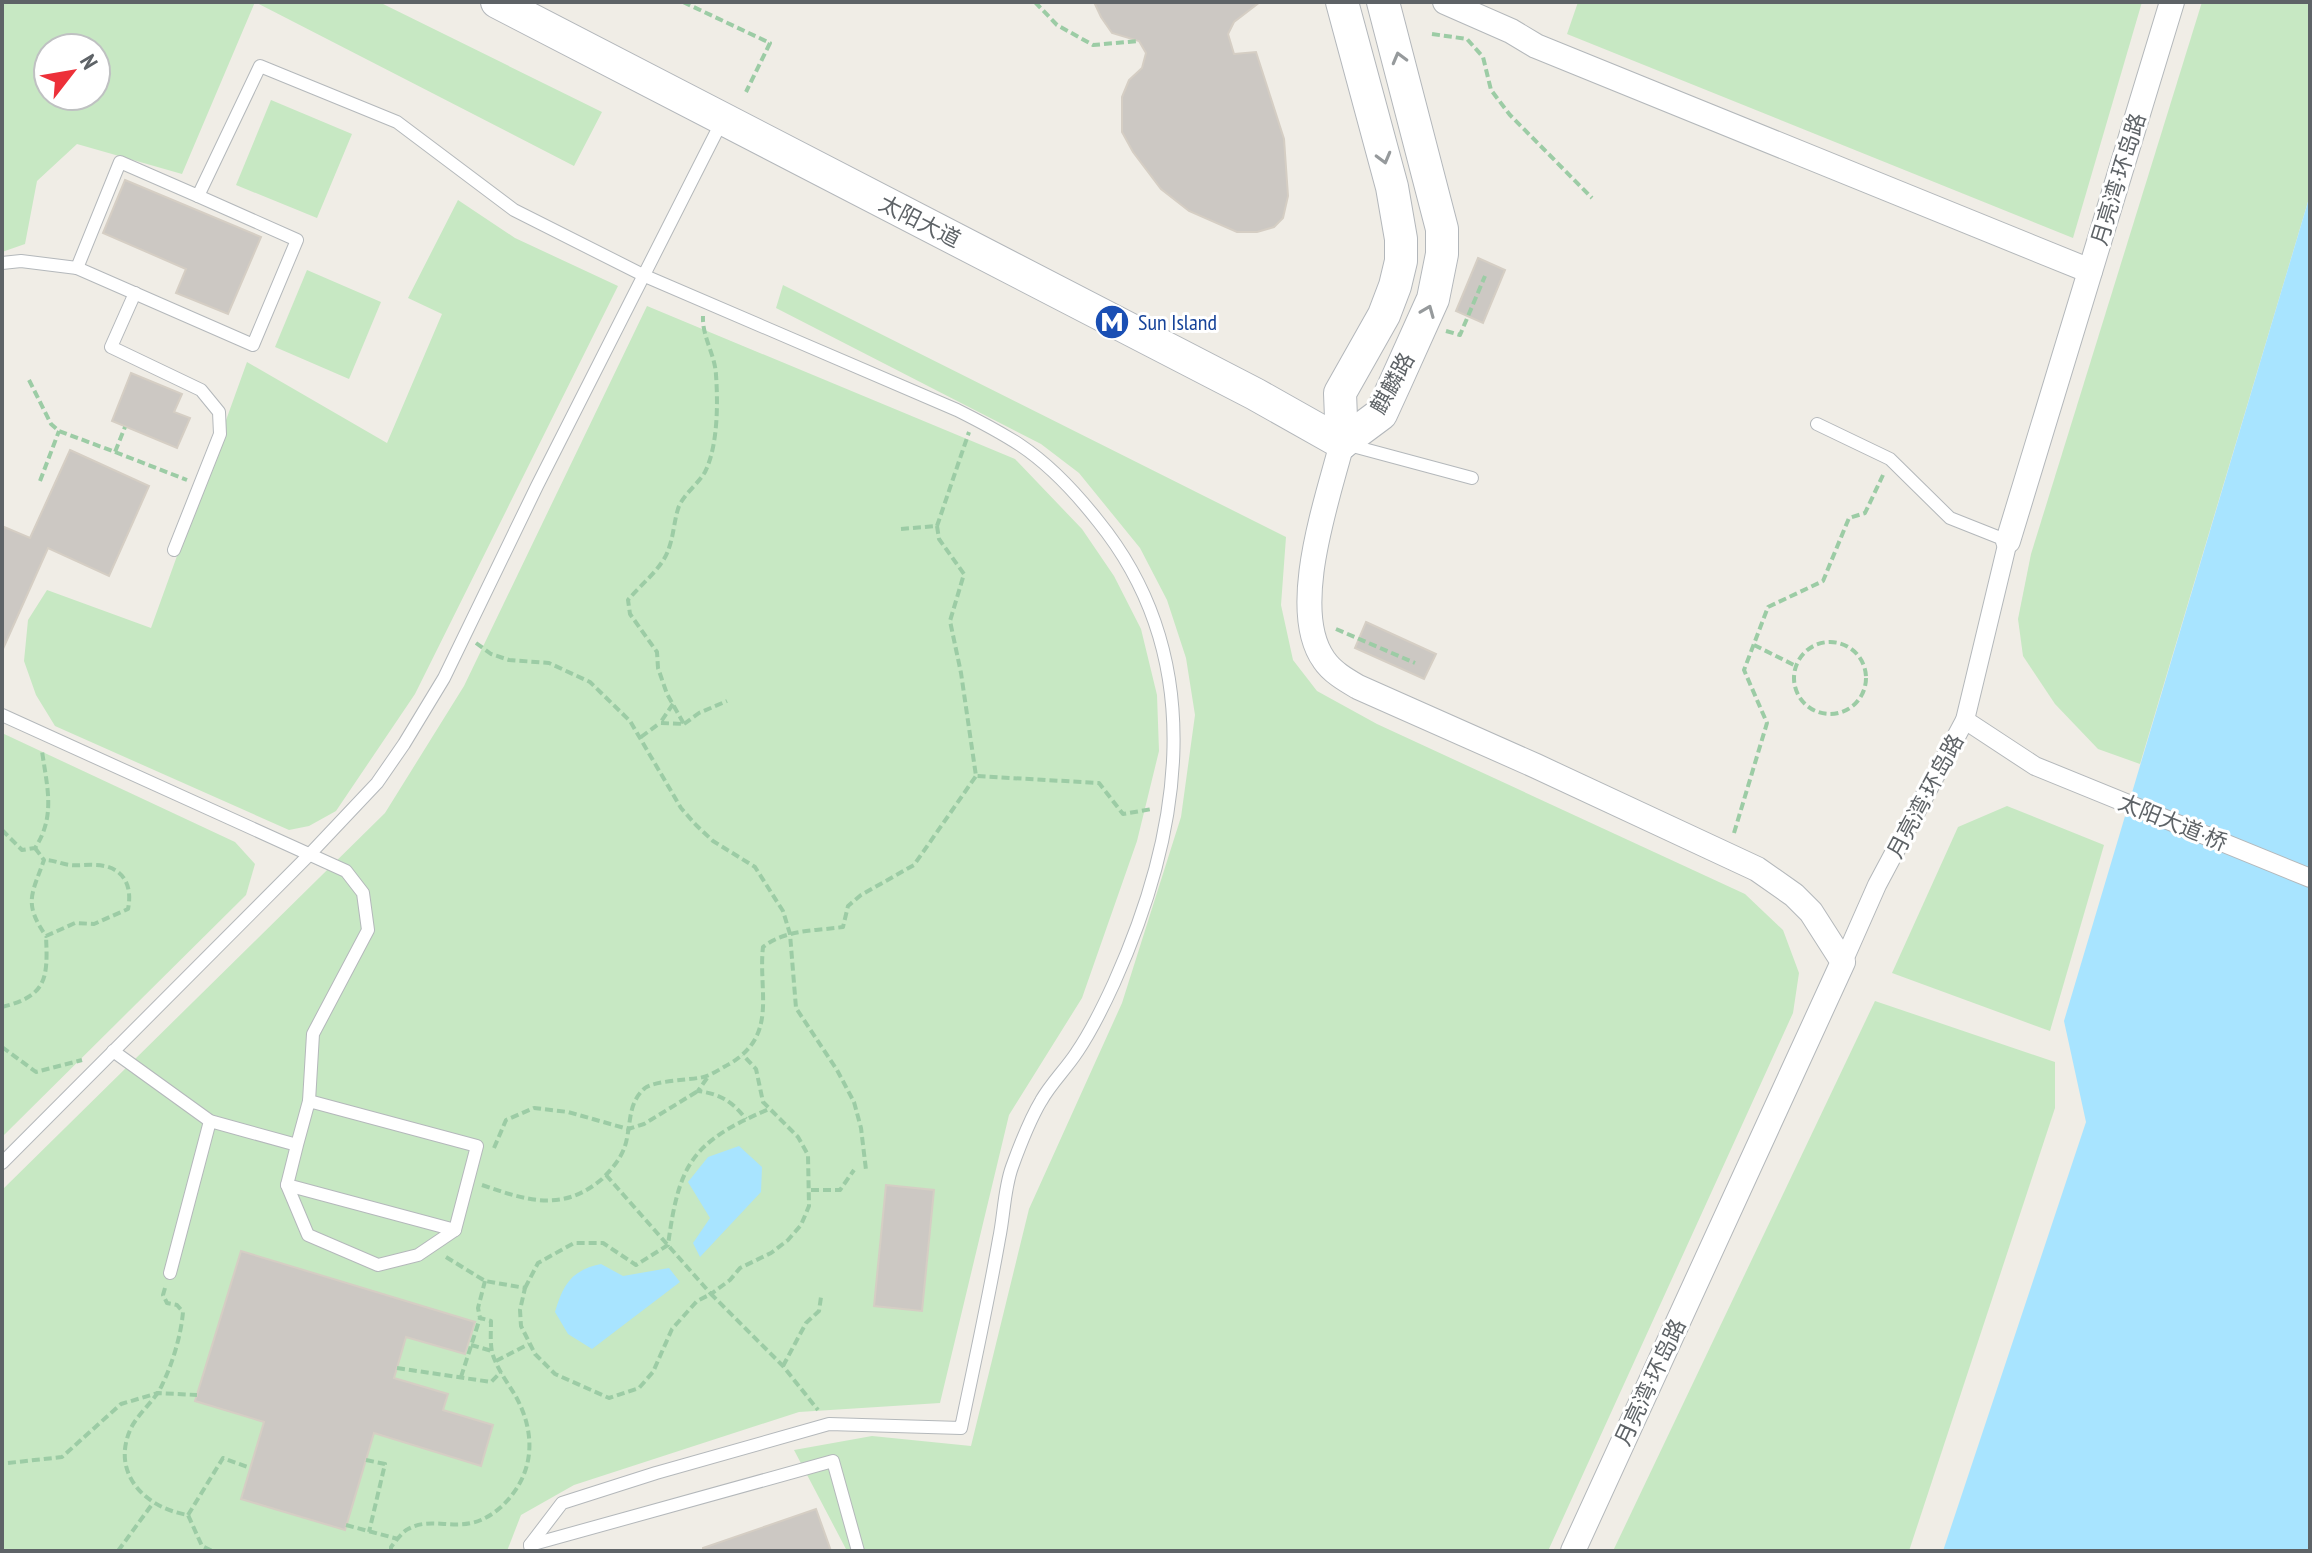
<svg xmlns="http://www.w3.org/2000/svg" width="2312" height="1553" viewBox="0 0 2312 1553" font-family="'PT Sans Narrow','Noto Sans SC',sans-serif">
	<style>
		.green { fill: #c7e8c3; fill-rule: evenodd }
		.water { fill: #a8e4ff }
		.building { fill: #ccc8c3; stroke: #d5cec4; stroke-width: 2 }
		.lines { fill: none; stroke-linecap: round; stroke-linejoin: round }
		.service-casing { stroke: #b4b8bb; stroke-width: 14 }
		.pedestrian-casing { stroke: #b4b8bb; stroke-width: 20 }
		.minor-casing { stroke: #b4b8bb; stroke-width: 26 }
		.secondary-casing { stroke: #b3b7bb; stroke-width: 34 }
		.path { stroke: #9ccca5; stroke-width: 4; stroke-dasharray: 8 4; stroke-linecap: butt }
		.service { stroke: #fff; stroke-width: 12 }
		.pedestrian { stroke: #fff; stroke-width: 18 }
		.minor { stroke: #fff; stroke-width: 24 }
		.secondary { stroke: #fff; stroke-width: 32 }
		.oneway { stroke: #969a9c }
		.labels { text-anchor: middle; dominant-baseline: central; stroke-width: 6; stroke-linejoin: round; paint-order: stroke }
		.street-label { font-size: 22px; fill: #5e6367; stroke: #fff }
		.transit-label { font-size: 22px; fill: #164399; stroke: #fff; text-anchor: start }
	</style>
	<rect width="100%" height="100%" fill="#f0ede6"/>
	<g class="green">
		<path d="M2 2H379L602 112 574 166 255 2 182 174 77 144 37 181 25 244 2 252ZM48 48H96V96H48Z"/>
		<polygon points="1578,2 2142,2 2073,238 1567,34"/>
		<polygon points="2202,2 2310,2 2310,195 2140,764 2098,749 2055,704 2023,656 2018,619 2031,554"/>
		<polygon points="271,100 352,134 317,218 236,185"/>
		<polygon points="458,200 515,238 618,286 415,694 336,811 309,826 289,830 55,726 36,695 24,661 28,620 47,590 151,628 247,362 387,443 442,314 408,298"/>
		<polygon points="307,270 381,302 349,379 275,347"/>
		<polygon points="783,285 1286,537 1281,605 1293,660 1317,691 1377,724 1745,894 1783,930 1799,973 1793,1013 1548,1551 847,1551 794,1450 872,1436 971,1446 1029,1209 1122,1003 1181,817 1195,715 1186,658 1167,600 1140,548 1079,473 1041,444 776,308"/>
		<polygon points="647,306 1015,459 1082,529 1114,576 1141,629 1157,695 1159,751 1137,841 1082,998 1009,1115 940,1403 799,1412 574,1485 521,1515 507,1551 2,1551 2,1190 385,813 464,686"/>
		<polygon points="2,733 235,842 255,864 246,895 2,1137"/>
		<polygon points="2007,806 2104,845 2050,1031 1892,973 1958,827"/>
		<polygon points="1875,1001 2055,1062 2055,1108 1909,1551 1613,1551"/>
	</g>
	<g class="water">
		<polygon points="2310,195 2310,1551 1943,1551 2086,1122 2064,1021"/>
		<polygon points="739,1146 762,1167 761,1192 700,1257 693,1243 710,1218 688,1182 708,1157"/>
		<path d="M601 1264 623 1276 669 1268 680 1282 592 1349 568 1334 555 1312C563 1284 572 1270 601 1264Z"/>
	</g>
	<g class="building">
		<polygon points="1094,2 1260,2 1234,22 1228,34 1234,54 1256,52 1284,139 1288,196 1283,218 1274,227 1257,232 1237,232 1189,211 1161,189 1133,152 1122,132 1122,97 1129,80 1142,68 1146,53 1139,41 1112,33 1101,17"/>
		<polygon points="125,180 261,237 228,314 176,293 186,269 103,233"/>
		<polygon points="1478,258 1505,270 1483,323 1456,311"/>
		<polygon points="131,373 182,394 174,412 190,418 177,448 112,421"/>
		<polygon points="70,450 149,486 109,576 48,548 2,651 2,526 30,538"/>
		<polygon points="1366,622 1436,654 1424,679 1355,648"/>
		<polygon points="886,1185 934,1190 922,1311 874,1306"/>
		<polygon points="241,1251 475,1322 465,1354 406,1337 394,1378 448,1394 443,1410 493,1425 481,1466 374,1433 345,1530 241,1499 264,1422 195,1401"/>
		<polygon points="816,1509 831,1551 703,1551 703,1548"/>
	</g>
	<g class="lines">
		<g class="service-casing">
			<g id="service">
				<path d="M2 263 21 261 77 268 120 162 198 196 260 66 397 122 514 210 645 276 957 410C979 421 1000 432 1020 445 1050 465 1076 493 1098 521 1210 659 1182 832 1114 983 1103 1007 1092 1030 1077 1052 1066 1069 1051 1083 1041 1101 1029 1121 1020 1145 1012 1167 1004 1189 1004 1216 999 1239 988 1302 974 1365 961 1428L829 1424 656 1473 562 1503 530 1545 531 1551"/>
				<polyline points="77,268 253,345 297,240 198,196"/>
				<polyline points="135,293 111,347 201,390 219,412 220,434 174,550"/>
				<polyline points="1817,424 1890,459 1950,518 2008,541"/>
				<polyline points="1349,445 1472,478"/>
				<polyline points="2,715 346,871 363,893 368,930 313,1034 309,1101"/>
				<polyline points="113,1051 210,1121 297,1145 309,1101 477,1146 455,1230 287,1185 297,1145"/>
				<polyline points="2,1163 309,855 377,783 404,744 444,678 537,486 722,121"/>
				<polyline points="287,1185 308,1235 378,1265 418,1255 455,1230"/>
				<polyline points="170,1273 210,1121"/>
				<polyline points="530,1545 833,1461 858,1551"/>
			</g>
		</g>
		<g class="pedestrian-casing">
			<g id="pedestrian">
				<polyline points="1965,720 2035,766 2310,878"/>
				<polyline points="1843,962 1877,885 1965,720 2008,541"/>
			</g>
		</g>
		<g class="minor-casing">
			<g id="minor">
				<polyline points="1445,2 1511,31 1536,46 2090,271"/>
				<path d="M1342 443C1328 498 1288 610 1324 660 1332 672 1346 680 1358 687L1536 766 1757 869 1794 895 1811 912 1843 962 1573 1551"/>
				<polyline points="2008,541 2172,2"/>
			</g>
		</g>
		<g class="secondary-casing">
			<g id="secondary">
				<polyline points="497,2 1255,394 1342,443"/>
				<polyline points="1342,443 1381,414 1397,379 1433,299 1442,254 1442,229 1383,2"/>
				<polyline points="1342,443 1340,393 1384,315 1395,286 1401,261 1401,239 1392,187 1342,2"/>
			</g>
		</g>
		<g class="path">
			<polyline points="683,2 770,43 746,92"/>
			<polyline points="1035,2 1057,25 1093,45 1139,41"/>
			<polyline points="1432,34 1467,39 1483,57 1491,90 1510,115 1592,198"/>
			<polyline points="1446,331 1460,335 1485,276"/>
			<polyline points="29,380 51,424 59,431 115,452 125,427"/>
			<polyline points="115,452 187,480"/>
			<polyline points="40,481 59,431"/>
			<polyline points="937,526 939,539 964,574 950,621 961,673 976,776 1099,783 1123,814 1152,809"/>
			<polyline points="901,529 937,526 969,432"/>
			<polyline points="1336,629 1415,663"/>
			<circle cx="1830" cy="678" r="36"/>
			<polyline points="476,643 491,654 509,660 549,663 590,682 630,721 681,808 696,825 713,841 755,867 783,911 790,934 796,1008 837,1070 854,1102 861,1128 866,1170"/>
			<polyline points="1754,645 1796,666"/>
			<path d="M673 704 660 723 684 724 667 694 658 668 657 652 630 614 628 600C641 584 663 568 669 548 674 534 674 520 679 506 685 493 698 484 705 472 718 446 718 403 716 375 715 354 702 337 703 316"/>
			<polyline points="684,724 699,713 727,701"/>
			<polyline points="641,737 660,723"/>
			<path d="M2 830 22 850 35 848C56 816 47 787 42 751"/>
			<polyline points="1734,833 1767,723 1744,670 1768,607 1823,581 1849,518 1865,513 1883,475"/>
			<path d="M35 848 44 860C32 894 23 903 46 936L75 923 94 924 128 909C133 885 123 866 96 865 87 864 78 866 70 865 61 864 54 860 44 860"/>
			<path d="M2 1007C47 996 48 978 46 936"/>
			<polyline points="2,1047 36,1072 82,1060"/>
			<path d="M707 1078 698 1091C720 1094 732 1101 746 1119"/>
			<polyline points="494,1148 506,1120 534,1108 568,1112 628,1129 644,1124 698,1091"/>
			<polyline points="606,1175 711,1294 730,1280 740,1268 771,1253 788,1240 801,1225 809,1206 808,1155 798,1137 763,1102 756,1069 743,1055"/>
			<path d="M482 1185C526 1200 562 1213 602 1179 614 1167 624 1155 627 1138 631 1119 629 1102 645 1088 654 1081 686 1080 698 1078 710 1077 721 1068 731 1063 778 1034 758 992 763 947 786 929 816 931 843 927L848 906 861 895 914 865 976 776"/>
			<polyline points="811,1190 840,1190 854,1170"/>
			<polyline points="446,1257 485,1281 525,1288 520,1310 521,1326 535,1354 555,1374 609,1398 639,1388 653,1372 672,1329 697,1301 711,1294 783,1366 818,1410"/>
			<path d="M165 1288 163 1295 167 1303 177 1305 183 1312C181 1335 173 1362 163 1383 156 1400 139 1412 131 1428 110 1473 145 1508 188 1515L202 1546 212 1551"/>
			<path d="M525 1288 538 1263 574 1243H603L636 1265 668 1245C679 1163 692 1142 769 1109"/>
			<polyline points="471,1345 492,1351"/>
			<polyline points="496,1361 529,1344"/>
			<polyline points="783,1366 806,1323 819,1311 821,1297"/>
			<polyline points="397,1368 491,1382 501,1372"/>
			<polyline points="461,1377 480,1318"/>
			<polyline points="366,1460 385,1464 369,1532"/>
			<polyline points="8,1463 62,1457 121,1404 158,1393 197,1395"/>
			<polyline points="188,1515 223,1458 250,1468"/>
			<polyline points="346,1525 398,1539"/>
			<polyline points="118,1551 153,1503"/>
			<path d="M391 1551V1547C396 1541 402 1532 408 1529 437 1513 464 1540 501 1507 535 1475 537 1434 515 1395 507 1382 496 1367 492 1352 490 1342 491 1330 491 1321L480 1318 478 1308 485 1281"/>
		</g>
		<use href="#service" class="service"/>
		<use href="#pedestrian" class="pedestrian"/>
		<use href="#minor" class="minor"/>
		<use href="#secondary" class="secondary"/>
	</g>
	<defs><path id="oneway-chevron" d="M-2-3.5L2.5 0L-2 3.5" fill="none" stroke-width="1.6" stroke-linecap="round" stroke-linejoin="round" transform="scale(2)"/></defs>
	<g class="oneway">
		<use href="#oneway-chevron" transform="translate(1399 58) rotate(-105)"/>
		<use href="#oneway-chevron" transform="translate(1384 158) rotate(75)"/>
		<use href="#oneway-chevron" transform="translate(1428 311) rotate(-68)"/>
	</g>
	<defs>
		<g id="metro-disc" transform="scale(1.8)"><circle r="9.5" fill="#1a4fb4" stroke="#fff"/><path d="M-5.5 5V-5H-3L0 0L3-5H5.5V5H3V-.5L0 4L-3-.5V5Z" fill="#fff"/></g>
	</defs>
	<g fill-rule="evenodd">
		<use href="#metro-disc" x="1112" y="322"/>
	</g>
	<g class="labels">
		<g class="street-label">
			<text transform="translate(2118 179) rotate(-73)">月亮湾·环岛路</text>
			<text transform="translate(920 221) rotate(27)">太阳大道</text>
			<text transform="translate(1392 383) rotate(-61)">麒麟路</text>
			<text transform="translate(1925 796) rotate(-62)">月亮湾·环岛路</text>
			<text transform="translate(2173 822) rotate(22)">太阳大道·桥</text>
			<text transform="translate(1650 1382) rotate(-65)">月亮湾·环岛路</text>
		</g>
		<g class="transit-label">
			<text x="1138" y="322">Sun Island</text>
		</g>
	</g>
	<rect width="2312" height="1553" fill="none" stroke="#5e6367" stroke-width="8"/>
	<g transform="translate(72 72) rotate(59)"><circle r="38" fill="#ffffff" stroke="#bfc1c2" stroke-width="2"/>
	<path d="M0-6L14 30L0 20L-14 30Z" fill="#ed3039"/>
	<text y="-12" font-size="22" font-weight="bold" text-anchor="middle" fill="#5e6367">N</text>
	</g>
</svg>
